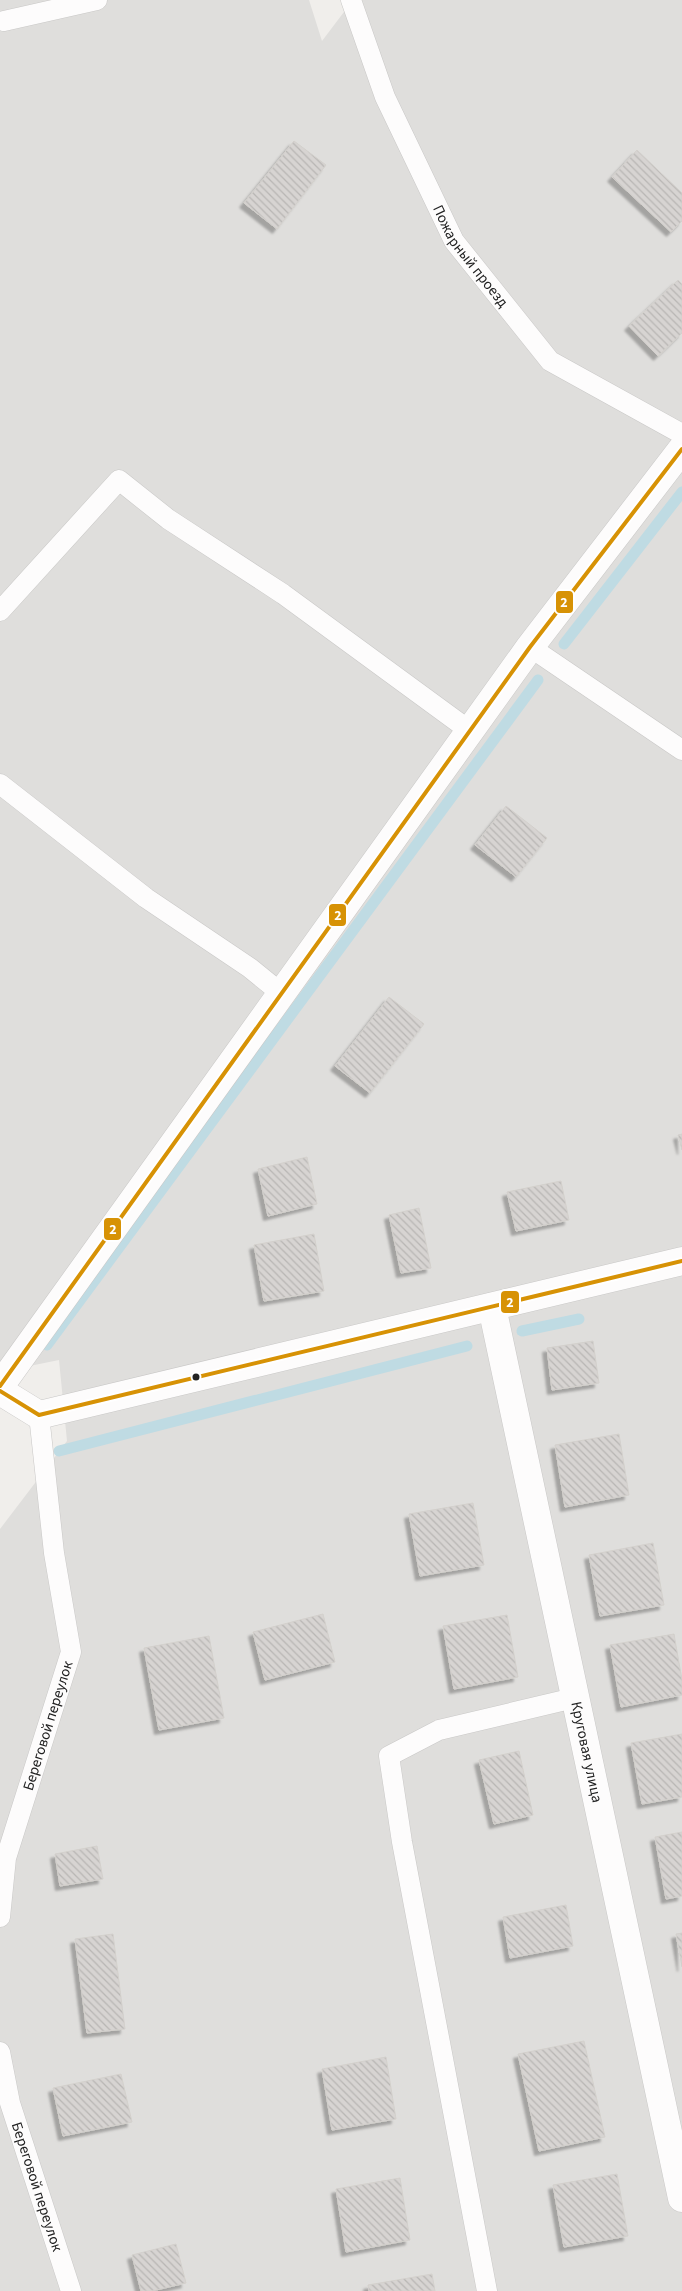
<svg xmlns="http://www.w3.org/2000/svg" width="682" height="2291" viewBox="0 0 682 2291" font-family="'Source Sans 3',sans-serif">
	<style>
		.residential { fill: #dfdedc }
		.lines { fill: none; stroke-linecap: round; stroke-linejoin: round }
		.stream { stroke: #bfdbe3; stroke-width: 11 }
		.building { fill: url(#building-back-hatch); stroke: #d3d0cc; filter: url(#shadow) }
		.service-casing { stroke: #c9c8c7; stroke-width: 21 }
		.minor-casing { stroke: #c9c8c7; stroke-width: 29 }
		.tertiary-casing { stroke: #c9c8c7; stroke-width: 29 }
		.service { stroke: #fdfcfc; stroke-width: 20 }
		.minor { stroke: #fdfcfc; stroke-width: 28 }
		.tertiary { stroke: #fdfcfc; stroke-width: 28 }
		.bus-1-casing { stroke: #fff; stroke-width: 8 }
		.bus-1 { stroke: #d79205; stroke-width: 4 }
		.bus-dot { fill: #222; stroke: #fff; stroke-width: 2 }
		.labels { text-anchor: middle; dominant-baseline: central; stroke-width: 4.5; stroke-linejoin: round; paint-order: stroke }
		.street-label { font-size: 15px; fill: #222; stroke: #fff }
		.line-badge { stroke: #fff; stroke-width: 2 }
		.badge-label { font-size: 14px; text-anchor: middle; font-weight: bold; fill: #fff }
	</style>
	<defs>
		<pattern id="building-back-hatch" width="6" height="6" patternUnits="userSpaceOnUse" patternTransform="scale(1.25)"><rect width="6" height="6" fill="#d7d4d2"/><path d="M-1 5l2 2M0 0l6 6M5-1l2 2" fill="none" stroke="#b8b6b4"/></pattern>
		<filter id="shadow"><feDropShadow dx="-4.5" dy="4.5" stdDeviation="1" flood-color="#0004"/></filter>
	</defs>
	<rect width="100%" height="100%" fill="#f0eeeb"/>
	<polygon class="residential" points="0,0 309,0 322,41 353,0 682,0 682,2291 0,2291 0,1529 67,1441 59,1360 0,1372"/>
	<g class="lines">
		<g class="stream">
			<polyline points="564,644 682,492"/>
			<polyline points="522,1331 579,1319"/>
			<polyline points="47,1345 538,680"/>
			<polyline points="59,1451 467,1346"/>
		</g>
	</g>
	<g class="building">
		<polygon points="294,141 326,165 277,229 244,203"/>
		<polygon points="637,150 682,193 682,221 671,232 612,177"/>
		<polygon points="678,280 682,284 682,333 658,356 629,326"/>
		<polygon points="506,806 547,838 516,877 475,845"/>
		<polygon points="389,997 424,1024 370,1093 335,1066"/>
		<polygon points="682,1134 682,1150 678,1135"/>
		<polygon points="307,1157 317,1204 268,1216 258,1169"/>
		<polygon points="561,1181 569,1220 516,1231 507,1192"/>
		<polygon points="419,1208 431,1268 401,1273 389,1215"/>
		<polygon points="314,1234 324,1291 264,1301 254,1245"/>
		<polygon points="593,1341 599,1383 552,1390 547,1348"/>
		<polygon points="619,1434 629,1495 565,1507 555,1445"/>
		<polygon points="473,1503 484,1565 420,1576 409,1514"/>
		<polygon points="653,1543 664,1605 600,1616 589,1555"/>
		<polygon points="323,1614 335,1662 265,1680 253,1632"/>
		<polygon points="507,1615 518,1677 454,1689 443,1626"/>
		<polygon points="674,1634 682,1680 682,1695 621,1707 610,1645"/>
		<polygon points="209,1636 224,1718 159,1730 144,1648"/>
		<polygon points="682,1734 682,1797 642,1804 631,1743"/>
		<polygon points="519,1751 533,1815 494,1824 479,1760"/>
		<polygon points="682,1832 682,1896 666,1899 655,1837"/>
		<polygon points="97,1846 103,1879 60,1886 55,1854"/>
		<polygon points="566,1905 573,1946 510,1958 503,1917"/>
		<polygon points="682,1933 682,1967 676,1934"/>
		<polygon points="113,1934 125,2029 87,2033 75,1939"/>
		<polygon points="584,2041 605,2137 539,2151 518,2054"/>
		<polygon points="386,2057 396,2119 332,2130 322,2069"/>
		<polygon points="121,2074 132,2122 63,2136 53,2088"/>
		<polygon points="617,2174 628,2236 564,2247 553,2185"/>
		<polygon points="400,2178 410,2240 346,2252 336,2189"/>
		<polygon points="176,2244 186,2283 152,2291 141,2291 132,2255"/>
		<polygon points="432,2274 435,2291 369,2291 368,2285"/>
	</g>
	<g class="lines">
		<g class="service-casing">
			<g id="service">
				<path id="s1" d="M351 0 385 97 454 241 550 361 682 434"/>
				<polyline points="4,21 97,0"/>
				<polyline points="0,611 119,480 168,519 283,594 470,731"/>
				<polyline points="530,647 682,750"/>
				<polyline points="0,784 146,898 250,968 282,994"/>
				<path id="s2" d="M0 1917 6 1858 71 1652 54 1553 39 1415"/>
				<path id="s3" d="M0 2052 10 2103 71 2291"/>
				<polyline points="487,2291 402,1842 389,1756 439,1730 574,1698"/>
			</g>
		</g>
		<g class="minor-casing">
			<g id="minor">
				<path id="s4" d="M492 1307 682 2198"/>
			</g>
		</g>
		<g class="tertiary-casing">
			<g id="tertiary">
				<polyline points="0,1386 530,647 682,449"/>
				<polyline points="0,1391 39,1415 682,1261"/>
			</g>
		</g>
		<use href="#service" class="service"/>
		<use href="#minor" class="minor"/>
		<use href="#tertiary" class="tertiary"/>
		<g class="bus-1-casing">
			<g id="bus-1">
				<polyline points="0,1386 530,647 682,449"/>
				<polyline points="0,1391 39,1415 682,1261"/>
			</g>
		</g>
		<use href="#bus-1" class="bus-1"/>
	</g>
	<circle class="bus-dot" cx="196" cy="1377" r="4.5"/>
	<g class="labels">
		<g class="street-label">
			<text stroke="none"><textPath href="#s1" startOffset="284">Пожарный проезд</textPath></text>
			<text stroke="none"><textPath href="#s2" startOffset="198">Береговой переулок</textPath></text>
			<text stroke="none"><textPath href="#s4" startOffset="455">Круговая улица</textPath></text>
			<text stroke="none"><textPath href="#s3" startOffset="140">Береговой переулок</textPath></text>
		</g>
	</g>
	<g class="line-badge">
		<rect x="555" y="590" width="19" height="24" rx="5" fill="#d79205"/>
		<rect x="328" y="903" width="19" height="24" rx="5" fill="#d79205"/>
		<rect x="103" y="1217" width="19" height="24" rx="5" fill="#d79205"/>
		<rect x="500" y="1290" width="20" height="24" rx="5" fill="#d79205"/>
	</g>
	<g class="badge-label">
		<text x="564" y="607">2</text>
		<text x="338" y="920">2</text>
		<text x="113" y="1234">2</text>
		<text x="510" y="1307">2</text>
	</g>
</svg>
